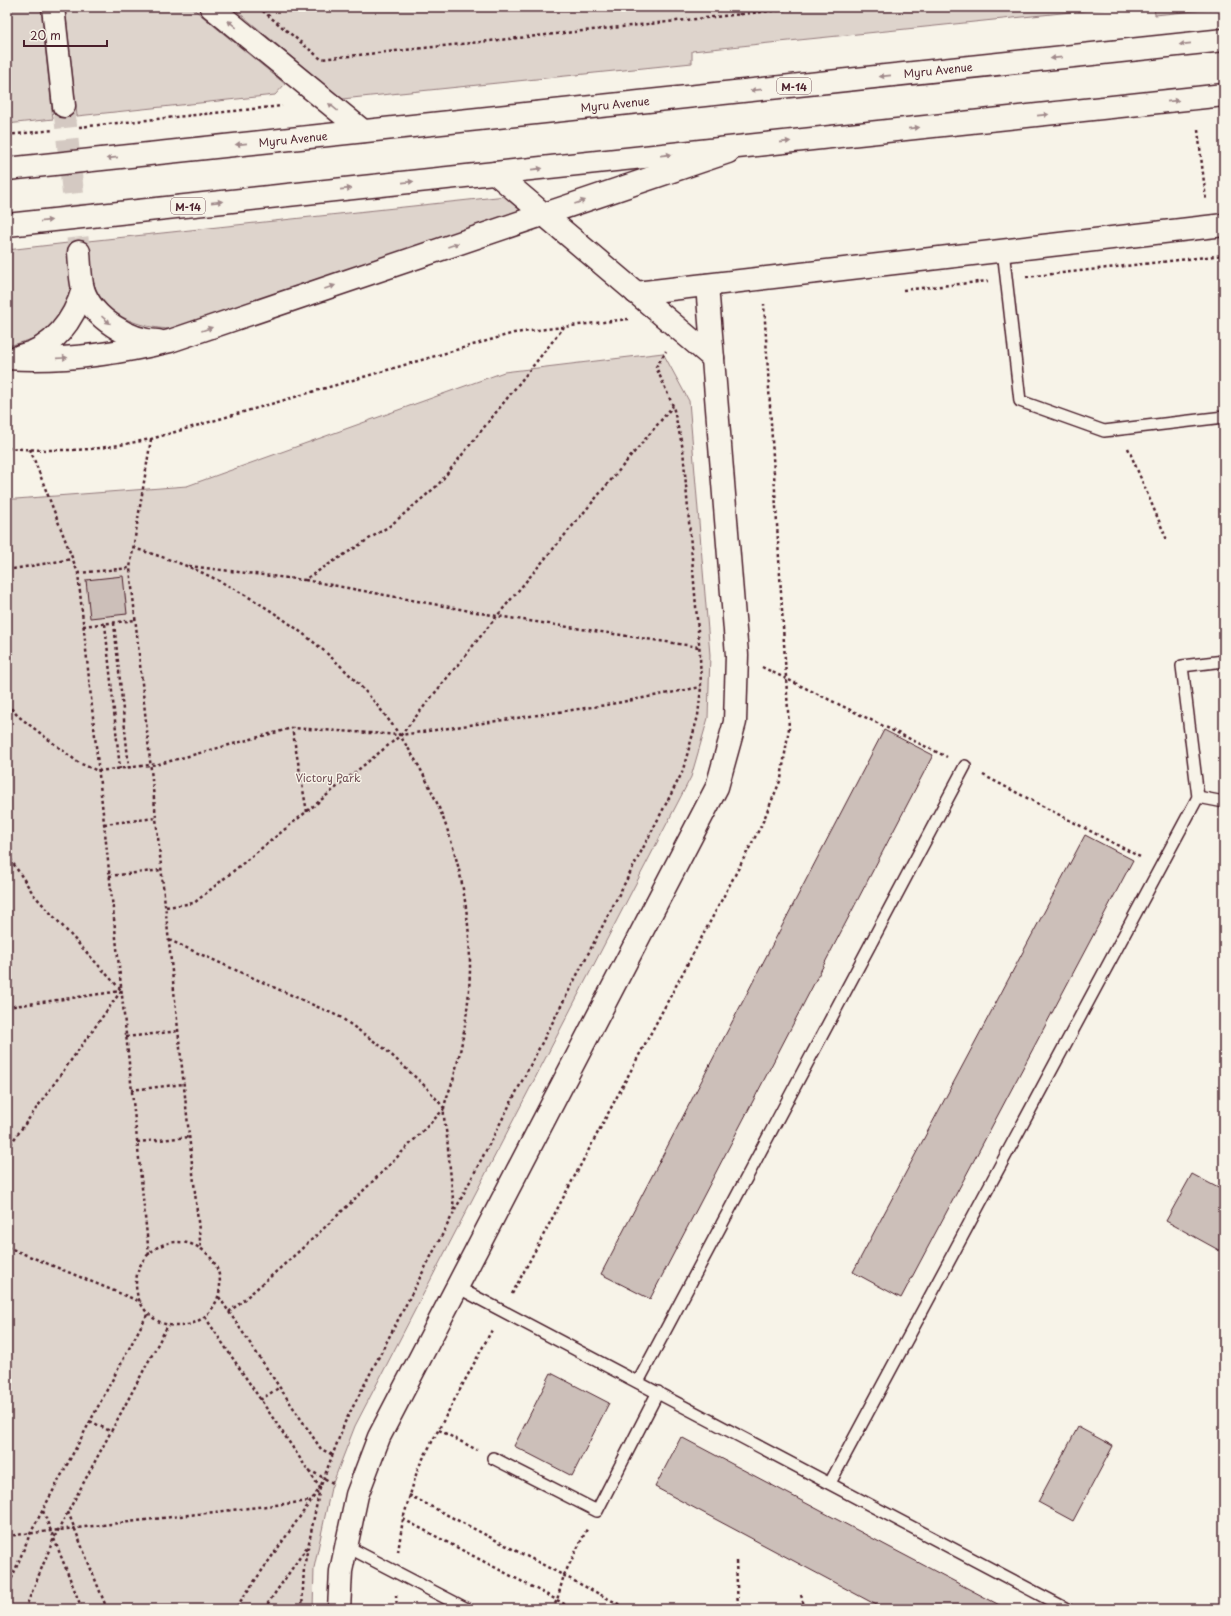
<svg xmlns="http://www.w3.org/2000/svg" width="1231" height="1616" viewBox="0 0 1231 1616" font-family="'Playpen Sans',sans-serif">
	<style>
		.green { fill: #ded4cc; stroke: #947a7c }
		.building { fill: #ccbfb9; stroke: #4a1f2b }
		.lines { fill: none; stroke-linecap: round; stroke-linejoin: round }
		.secondary-tunnel { stroke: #d4c9c2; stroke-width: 22; stroke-dasharray: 22 11; stroke-linecap: butt }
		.lane-casing { stroke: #4a1f2b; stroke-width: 14 }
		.street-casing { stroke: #4a1f2b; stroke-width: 25 }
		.secondary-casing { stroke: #4a1f2b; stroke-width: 25 }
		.highway-casing { stroke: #4a1f2b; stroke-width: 25 }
		.path { stroke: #4a1f2b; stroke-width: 2.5; stroke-dasharray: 3 3; stroke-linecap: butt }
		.lane { stroke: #f7f3e8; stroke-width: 11 }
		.street { stroke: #f7f3e8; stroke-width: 22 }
		.secondary { stroke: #f7f3e8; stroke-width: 22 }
		.highway { stroke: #f7f3e8; stroke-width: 22 }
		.oneway { fill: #a0898a }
		.labels { text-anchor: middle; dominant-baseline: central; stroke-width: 3; stroke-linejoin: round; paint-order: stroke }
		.shield { fill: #f7f3e8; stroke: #7e5f64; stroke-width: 1 }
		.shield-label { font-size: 10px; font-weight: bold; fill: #4a1f2b }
		.street-label { font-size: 11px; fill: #4a1f2b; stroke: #f7f3e8 }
		.park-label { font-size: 11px; fill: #6f4c53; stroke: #f7f3e8 }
	</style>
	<rect width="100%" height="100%" fill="#f7f3e8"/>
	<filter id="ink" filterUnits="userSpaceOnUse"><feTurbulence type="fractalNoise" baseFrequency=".025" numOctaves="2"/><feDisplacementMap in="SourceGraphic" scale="8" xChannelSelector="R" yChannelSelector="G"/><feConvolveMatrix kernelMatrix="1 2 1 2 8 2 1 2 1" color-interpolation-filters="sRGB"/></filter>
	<g filter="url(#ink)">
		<g class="green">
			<polygon points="7,7 41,7 53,119 7,124"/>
			<polygon points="65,7 191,7 285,84 275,95 77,116"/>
			<polygon points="232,7 1120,7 692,51 692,63 342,99"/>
			<polygon points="1154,7 1224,7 1224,8 1155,15"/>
			<path d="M506 196 523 211 172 329C137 328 102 315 92 278 89 266 89 253 88 241Z"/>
			<path d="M68 243C69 254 72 266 72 277 72 302 54 326 34 338 25 342 16 344 7 346V250Z"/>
			<polygon points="663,353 689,401 710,655 708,718 691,777 355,1426 331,1488 314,1568 313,1609 7,1609 7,499 16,499 187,486 504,372"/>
		</g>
		<g class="building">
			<polygon points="123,576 127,614 90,618 86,580"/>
			<polygon points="884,730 933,755 650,1299 601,1274"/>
			<polygon points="1085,835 1133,860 901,1298 853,1272"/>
			<polygon points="1192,1174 1224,1191 1224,1253 1166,1221"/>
			<polygon points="551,1373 609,1403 572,1476 514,1446"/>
			<polygon points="1078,1427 1113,1446 1073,1521 1038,1502"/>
			<polygon points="681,1437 889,1547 1007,1609 884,1609 655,1487"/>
		</g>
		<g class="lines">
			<polyline class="secondary-tunnel" points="64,106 79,252"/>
			<g class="lane-casing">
				<g id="lane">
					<polyline points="1003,250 1020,401 1104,431 1224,417"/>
					<polyline points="1198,797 1224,802"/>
					<polyline points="457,1287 1067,1609"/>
					<polyline points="638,1382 965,766"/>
					<polyline points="493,1458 597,1511 658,1392"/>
					<polyline points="830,1483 1198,797 1182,666 1224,661"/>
					<polyline points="346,1546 467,1609"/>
				</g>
			</g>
			<g class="street-casing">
				<g id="street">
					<polyline points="495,173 713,358"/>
					<polyline points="636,293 1224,225"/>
					<polyline points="339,1609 341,1571 357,1495 379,1437 717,787 735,722 737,655 707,285"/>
				</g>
			</g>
			<g class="secondary-casing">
				<g id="secondary">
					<polyline points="53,7 64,106"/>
					<polyline points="211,7 363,131"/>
					<path d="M79 252C80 264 80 278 83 289 92 318 130 341 158 341"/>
					<path d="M20 356C53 349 74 320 83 289"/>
					<path d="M7 358C62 362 116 354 170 341L728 152"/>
				</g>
			</g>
			<g class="highway-casing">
				<g id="highway">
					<polyline points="7,169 1224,40"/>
					<polyline points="7,225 1224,95"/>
				</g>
			</g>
			<g class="path">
				<polyline points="258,7 321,59 808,7"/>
				<polyline points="739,7 740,15"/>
				<polyline points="79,127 282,106"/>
				<polyline points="1198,130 1206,200"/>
				<polyline points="7,135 54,130"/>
				<polyline points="1026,277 1224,255"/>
				<polyline points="903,290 988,281"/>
				<polyline points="151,439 130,568 201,1250"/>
				<path d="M7 448C35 450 63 451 90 449 111 447 131 443 151 439L514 333 628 319"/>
				<polyline points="1128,448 1167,540"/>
				<polyline points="30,449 78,573 149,1255"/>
				<path d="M133 548C157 555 181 563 203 573 364 649 471 788 470 970 469 1004 464 1039 455 1072 453 1084 446 1096 444 1108 443 1117 446 1128 447 1137 449 1161 452 1186 454 1211"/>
				<polyline points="189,566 304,580 391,525 438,485 564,327"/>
				<polyline points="7,570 72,559"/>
				<polyline points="78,573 130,568"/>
				<polyline points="305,580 497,616 699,647"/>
				<polyline points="114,623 129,768"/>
				<polyline points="105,624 120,769"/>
				<polyline points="83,626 136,620"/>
				<polyline points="762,667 947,757"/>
				<polyline points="7,704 18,716 79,763 98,771 159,764 292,728"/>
				<polyline points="983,775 1142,858"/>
				<polyline points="307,812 292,728 401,735 606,705 701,687"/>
				<polyline points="104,824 156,818"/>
				<polyline points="7,854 34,895 121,990"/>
				<polyline points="109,876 162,870"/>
				<polyline points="166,907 194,903 401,735 497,616 673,406"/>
				<polyline points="169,940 340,1017 385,1049 426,1087 444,1108"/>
				<polyline points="7,1007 121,991"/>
				<polyline points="126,1037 179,1031"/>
				<polyline points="131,1090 184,1084"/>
				<polyline points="137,1142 190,1137"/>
				<polyline points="7,1149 121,991"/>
				<circle cx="178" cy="1284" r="42"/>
				<polyline points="7,1247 141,1302"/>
				<polyline points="512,1294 761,826 781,779 789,728 764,304"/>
				<polyline points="219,1297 321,1449 333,1455"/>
				<path d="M229 1312C305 1249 376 1180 444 1109"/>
				<polyline points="205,1317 320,1488 235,1609"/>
				<polyline points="260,1400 280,1387"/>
				<polyline points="90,1421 110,1431"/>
				<polyline points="439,1430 477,1450"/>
				<polyline points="309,1470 333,1483"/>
				<polyline points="409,1495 628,1609"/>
				<polyline points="43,1511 82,1609"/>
				<polyline points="68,1512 107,1609"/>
				<polyline points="403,1519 574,1609"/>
				<polyline points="7,1536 310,1501"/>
				<polyline points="398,1552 403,1519 418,1468 493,1328"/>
				<polyline points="736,1561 738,1609"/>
				<polyline points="7,1590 30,1534 148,1313"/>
				<polyline points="396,1595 397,1609"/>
				<polyline points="801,1595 805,1609"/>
				<polyline points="25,1609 54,1538 168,1325"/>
				<polyline points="264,1609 307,1547"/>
				<polyline points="302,1609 304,1567 320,1488 345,1422 682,773 698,716 701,687 700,655 683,449 673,406 656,367 666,351"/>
				<polyline points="552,1609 557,1600 564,1575 588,1527"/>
			</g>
			<use href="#lane" class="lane"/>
			<use href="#street" class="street"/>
			<use href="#secondary" class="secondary"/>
			<use href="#highway" class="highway"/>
		</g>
		<defs><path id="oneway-solid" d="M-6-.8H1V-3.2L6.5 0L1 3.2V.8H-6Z"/></defs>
		<g class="oneway">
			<use href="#oneway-solid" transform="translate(232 24) rotate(-141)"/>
			<use href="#oneway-solid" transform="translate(1185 44) rotate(174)"/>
			<use href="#oneway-solid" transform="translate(1056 58) rotate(174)"/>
			<use href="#oneway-solid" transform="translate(885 76) rotate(174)"/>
			<use href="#oneway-solid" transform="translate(756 90) rotate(174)"/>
			<use href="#oneway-solid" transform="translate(1173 101) rotate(-6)"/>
			<use href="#oneway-solid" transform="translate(333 107) rotate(-141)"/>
			<use href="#oneway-solid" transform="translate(1043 115) rotate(-6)"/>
			<use href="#oneway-solid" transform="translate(914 128) rotate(-6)"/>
			<use href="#oneway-solid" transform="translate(785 142) rotate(-6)"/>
			<use href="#oneway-solid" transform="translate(241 144) rotate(174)"/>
			<use href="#oneway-solid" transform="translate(666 155) rotate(-6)"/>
			<use href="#oneway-solid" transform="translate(112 158) rotate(174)"/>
			<use href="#oneway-solid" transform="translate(537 169) rotate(-6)"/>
			<use href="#oneway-solid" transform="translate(408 182) rotate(-6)"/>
			<use href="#oneway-solid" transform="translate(346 189) rotate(-6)"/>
			<use href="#oneway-solid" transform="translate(217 202) rotate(-6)"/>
			<use href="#oneway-solid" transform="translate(580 202) rotate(-19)"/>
			<use href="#oneway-solid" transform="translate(46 221) rotate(-6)"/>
			<use href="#oneway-solid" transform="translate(453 245) rotate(-19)"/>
			<use href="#oneway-solid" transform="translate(330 287) rotate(-19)"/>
			<use href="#oneway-solid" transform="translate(106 320) rotate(41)"/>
			<use href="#oneway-solid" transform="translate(207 329) rotate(-19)"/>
			<use href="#oneway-solid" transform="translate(62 358) rotate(-4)"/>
		</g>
	</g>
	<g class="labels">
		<g class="shield">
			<rect x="777" y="78" width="34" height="16" rx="3"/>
			<rect x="171" y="198" width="34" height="16" rx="3"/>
		</g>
		<g class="shield-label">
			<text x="794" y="86">М-14</text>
			<text x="188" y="206">М-14</text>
		</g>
		<g class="street-label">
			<text transform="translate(938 70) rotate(-6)">Myru Avenue</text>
			<text transform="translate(615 104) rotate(-6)">Myru Avenue</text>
			<text transform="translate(293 139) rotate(-6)">Myru Avenue</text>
		</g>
		<g class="park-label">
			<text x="328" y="777">Victory Park</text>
		</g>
	</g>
	<rect width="1231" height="1616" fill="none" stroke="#f7f3e8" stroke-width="24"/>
	<rect x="12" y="12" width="1207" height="1592" fill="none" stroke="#4a1f2b" stroke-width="1.5" filter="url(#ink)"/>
	<path d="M24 40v6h83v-6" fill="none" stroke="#4a1f2b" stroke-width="2"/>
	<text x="30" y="40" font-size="12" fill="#4a1f2b" stroke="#f7f3e8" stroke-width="3" paint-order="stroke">20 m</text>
</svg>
